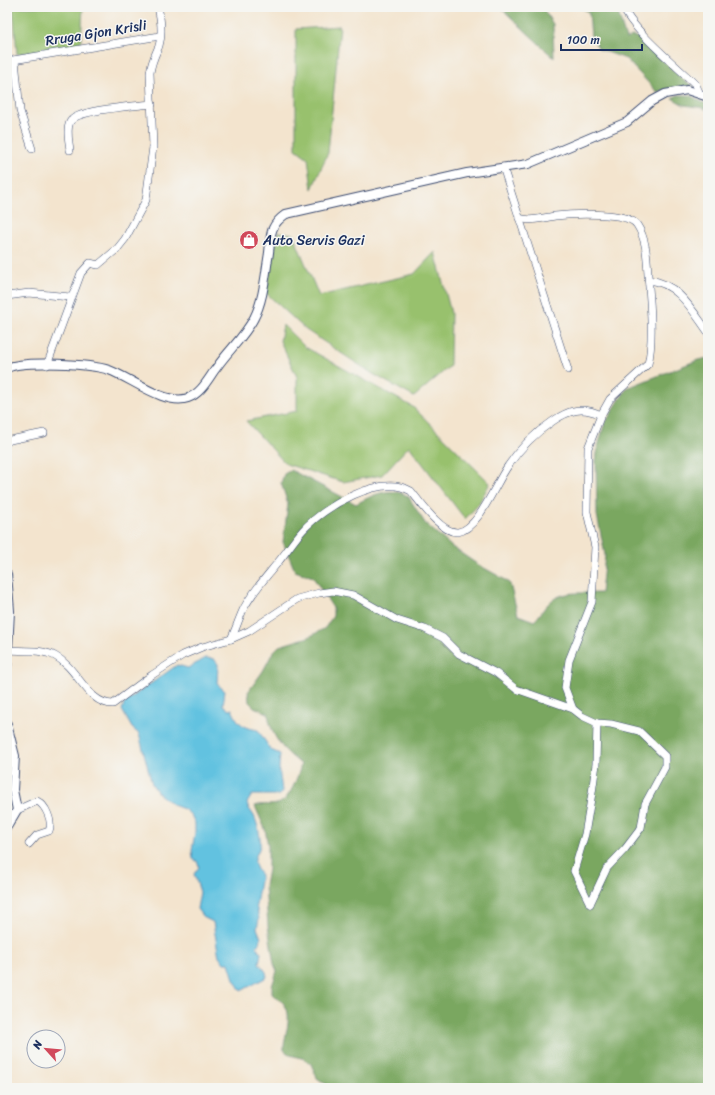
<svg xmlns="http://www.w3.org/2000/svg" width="715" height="1095" viewBox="0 0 715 1095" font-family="Sriracha,sans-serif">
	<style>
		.green { fill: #98c16d; stroke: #5a7866 }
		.forest { fill: #7aa760; stroke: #4a6b5f }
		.water { fill: #62c2e0; stroke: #3e789f }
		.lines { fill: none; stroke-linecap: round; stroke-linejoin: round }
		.minor-casing { stroke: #3b4a6f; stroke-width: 8 }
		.tertiary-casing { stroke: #3b4a6f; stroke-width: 10 }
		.minor { stroke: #fff; stroke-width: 7 }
		.tertiary { stroke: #fff; stroke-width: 8 }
		.labels { text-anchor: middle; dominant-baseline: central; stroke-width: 3; stroke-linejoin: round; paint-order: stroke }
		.street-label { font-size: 14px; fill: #1b2f5e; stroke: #f6f6f2 }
		.poi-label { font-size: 14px; fill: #1b2f5e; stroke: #f6f6f2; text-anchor: start }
	</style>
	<rect width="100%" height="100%" fill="#f6f6f2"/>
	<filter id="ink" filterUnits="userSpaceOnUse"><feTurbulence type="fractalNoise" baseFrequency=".025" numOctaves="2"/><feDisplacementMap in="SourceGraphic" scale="8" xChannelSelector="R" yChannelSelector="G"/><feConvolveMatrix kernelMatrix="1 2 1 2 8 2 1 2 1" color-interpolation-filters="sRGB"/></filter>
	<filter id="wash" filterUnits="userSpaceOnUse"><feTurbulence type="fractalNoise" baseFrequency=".012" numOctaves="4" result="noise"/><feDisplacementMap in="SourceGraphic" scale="16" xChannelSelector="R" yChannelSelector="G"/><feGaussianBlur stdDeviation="0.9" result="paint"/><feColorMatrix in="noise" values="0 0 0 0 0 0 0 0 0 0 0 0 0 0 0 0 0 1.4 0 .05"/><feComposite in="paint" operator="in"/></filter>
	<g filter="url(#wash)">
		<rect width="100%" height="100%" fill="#f3e4ce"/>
		<g class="green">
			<polygon points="13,7 83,7 81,45 17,54"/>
			<polygon points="340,26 328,153 312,189 308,158 296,149 296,29"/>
			<polygon points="278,232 293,234 319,296 414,274 435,252 451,313 450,366 414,397 373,374 306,330 266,293"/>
			<polygon points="283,325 305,347 413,407 490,483 478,505 465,519 409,446 382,475 343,482 286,464 246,421 297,411 297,377 280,341"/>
		</g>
		<g class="forest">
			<polygon points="500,7 542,7 553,24 554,58"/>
			<polygon points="581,7 615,7 617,9 626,39 632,36 639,38 686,82 694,86 676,87 657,92 626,59 599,49 591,36 589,13"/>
			<polygon points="678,95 689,95 708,105 708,111 704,108 684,105 672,98"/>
			<path d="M708 358V1088L330 1087 317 1078 311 1064 305 1059 290 1055 284 1050C283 1037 294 1017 284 1004 281 1000 276 998 272 994V986L277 971 274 964 268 926 265 886 268 869V846L265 829 255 806C263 803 269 806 277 804 289 802 299 775 301 764 283 750 271 737 268 713L254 707 249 702 248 692 263 671 273 652 279 646 309 637 325 628 333 616V608L313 577 295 571 283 542 288 504 281 483 284 474 291 470 356 504C373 495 389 486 408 496L425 523 452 547 477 564 504 579 510 584 518 615 534 621C540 616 542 610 548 604 562 589 583 594 601 593L605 555 597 515 596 461 598 446 605 423 627 388 698 360Z"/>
		</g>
		<path class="water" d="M206 658 214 659 218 664 217 684 225 691 223 705 229 710 232 709C238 724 242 727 258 730L271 750 280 754 279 768 282 791 280 795H252L247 803C248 809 252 812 254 816 257 822 259 831 260 838 263 854 246 857 261 875L256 905 259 919 257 928 261 938 260 943 256 946 261 953 259 963 266 972 267 977 241 991 234 979 229 963H224L219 957 213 922 203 917 197 909 200 892 194 874 199 867 197 861 193 859 192 850 195 833V823L191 815 184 809 173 805 158 793 152 784 139 734 132 728 122 710 124 704 128 700 177 665 188 668Z"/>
	</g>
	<g filter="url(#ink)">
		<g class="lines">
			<g class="minor-casing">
				<g id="minor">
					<path d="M623 7C632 30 677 66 696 85L700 94"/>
					<polyline points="15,60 20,111 32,149"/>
					<polyline points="7,61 160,36"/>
					<path d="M70 150C69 141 66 130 70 122 76 109 137 106 152 104"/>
					<polyline points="503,167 568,370"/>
					<path d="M519 218C530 222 543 218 555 216 571 214 628 211 637 225 647 240 647 259 648 275 650 299 654 341 648 364L610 399 601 415 588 448 587 512 595 547 592 602 569 660 565 688 573 709 582 716 597 723 611 724 639 731 665 756V767L645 804 641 828 625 849 607 868 590 904"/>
					<path d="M649 280C678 283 692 310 708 332"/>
					<polyline points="7,296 29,293 70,297"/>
					<path d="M47 365 81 273 90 263 98 265 117 249 125 239 146 200 153 147 150 73C151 63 155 55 159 46 163 33 161 20 158 7"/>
					<polyline points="7,442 10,440 44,433"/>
					<path d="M231 639C236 629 239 618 244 608 253 591 267 576 279 561 287 551 294 540 303 530 324 507 380 473 411 491 420 502 442 534 458 532 479 529 496 482 508 466 520 448 535 433 553 421 569 410 582 406 601 415"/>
					<path d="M8 650C23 651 41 649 55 656 78 668 87 704 113 704L152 675 183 655 202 647 231 639 249 631 297 599 319 593 333 591 353 595 397 620 425 629 443 638 459 654 496 673 516 689 573 709"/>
					<polyline points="7,763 15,756"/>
					<path d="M17 810 37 801C46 805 53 822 49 831L37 835 29 844"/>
					<polyline points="590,904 574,871 585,834 592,793 596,764 597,723"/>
				</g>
			</g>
			<g class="tertiary-casing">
				<g id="tertiary">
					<path d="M7 368C24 360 91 364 109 370 131 378 165 406 188 398 202 393 209 377 217 367 228 351 245 336 254 318 263 301 265 278 268 259 272 239 266 228 286 214L467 173 528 164 627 122 652 101 665 94 687 90 708 97"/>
					<polyline points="7,574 10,611 7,668"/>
					<polyline points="7,724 15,756 13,790 17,810 7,827"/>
				</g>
			</g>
			<use href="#minor" class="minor"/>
			<use href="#tertiary" class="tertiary"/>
		</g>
	</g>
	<defs>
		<g id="shop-disc" transform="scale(1)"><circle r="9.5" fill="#d1495b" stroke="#f6f6f2"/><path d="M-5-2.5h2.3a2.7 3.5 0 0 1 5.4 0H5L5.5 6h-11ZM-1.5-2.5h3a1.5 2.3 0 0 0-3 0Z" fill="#fff"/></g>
	</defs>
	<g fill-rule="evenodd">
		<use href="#shop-disc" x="249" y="240"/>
	</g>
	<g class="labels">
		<g class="street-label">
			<text transform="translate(96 33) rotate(-9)">Rruga Gjon Krisli</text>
		</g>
		<g class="poi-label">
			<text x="263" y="240">Auto Servis Gazi</text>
		</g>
	</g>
	<rect width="715" height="1095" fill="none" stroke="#f6f6f2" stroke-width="24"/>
	<g transform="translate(46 1049) rotate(297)"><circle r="19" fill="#f6f6f2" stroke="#9ea6b7"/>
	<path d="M0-3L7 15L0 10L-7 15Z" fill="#d1495b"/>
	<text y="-6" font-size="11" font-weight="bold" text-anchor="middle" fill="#1b2f5e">N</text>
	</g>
	<path d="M561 44v6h81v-6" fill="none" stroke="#1b2f5e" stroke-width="2"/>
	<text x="567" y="44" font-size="12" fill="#1b2f5e" stroke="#f6f6f2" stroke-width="3" paint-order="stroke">100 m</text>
</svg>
